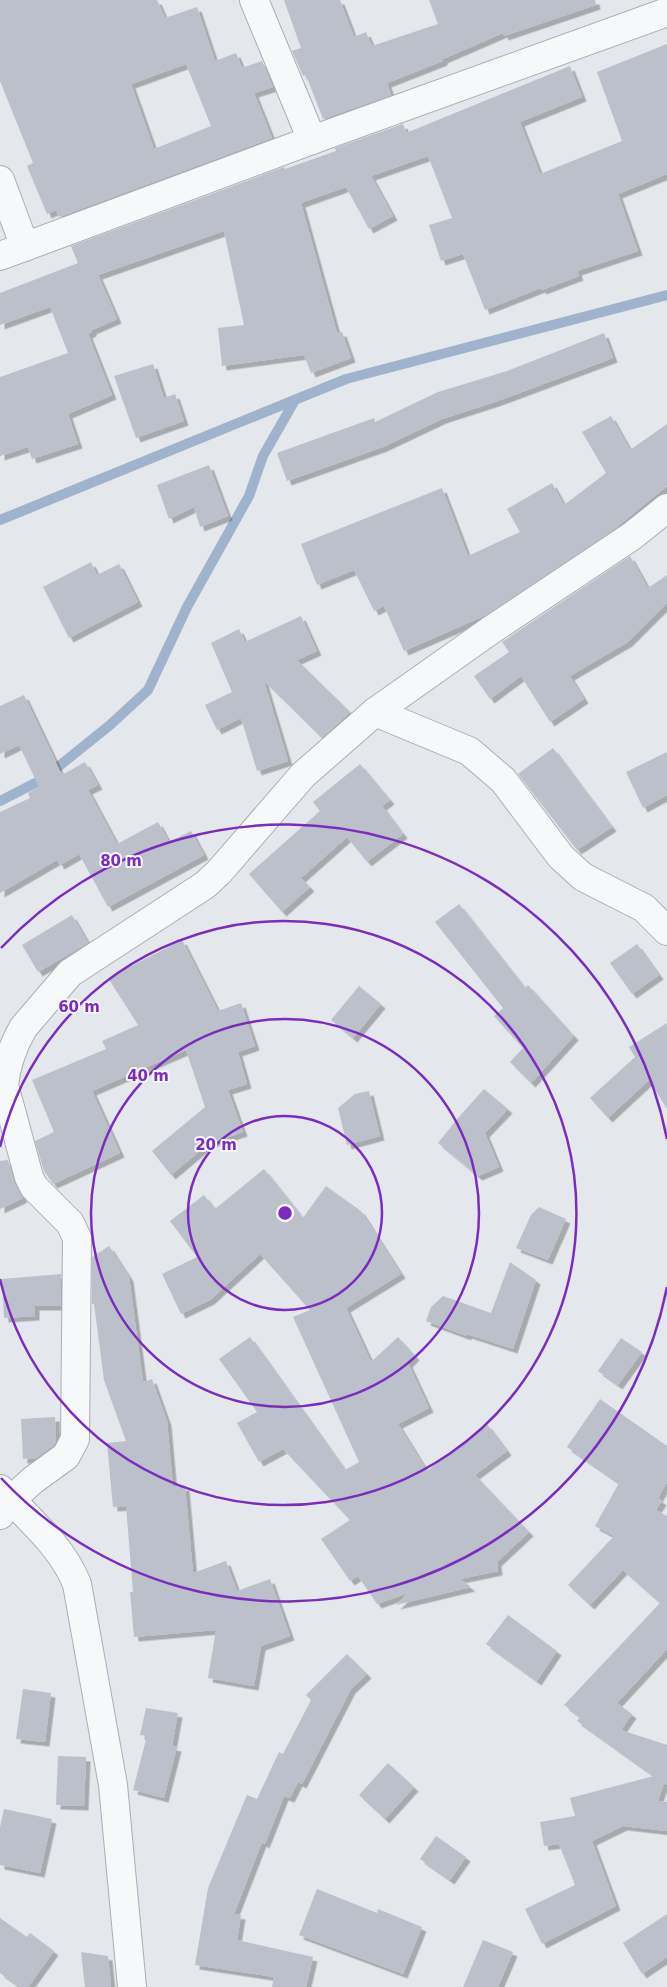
<svg xmlns="http://www.w3.org/2000/svg" width="667" height="1987" viewBox="0 0 667 1987" font-family="'DejaVu Sans',sans-serif">
	<style>
		.lines { fill: none; stroke-linecap: round; stroke-linejoin: round }
		.stream { stroke: #9fb4cc; stroke-width: 10 }
		.building { fill: #bbc0ca; fill-rule: evenodd; filter: url(#shadow) }
		.minor-casing { stroke: #a9aeb7; stroke-width: 30 }
		.tertiary-casing { stroke: #a9aeb7; stroke-width: 30 }
		.minor { stroke: #f7f8fa; stroke-width: 28 }
		.tertiary { stroke: #f7f8fa; stroke-width: 28 }
		.ring { fill: none; stroke: #7b2cbf; stroke-width: 2.5 }
		.centre { fill: #7b2cbf; stroke: #f4f6f9; stroke-width: 2.5 }
		.ring-label { font-size: 15px; text-anchor: middle; font-weight: bold; fill: #7b2cbf; stroke: #f4f6f9; stroke-width: 4; stroke-linejoin: round; paint-order: stroke }
	</style>
	<defs>
		<filter id="shadow"><feDropShadow dx="4.5" dy="4.5" stdDeviation="0" flood-color="#0004"/></filter>
	</defs>
	<rect width="100%" height="100%" fill="#e4e7ec"/>
	<g class="lines">
		<g class="stream">
			<polyline points="0,520 346,379 667,295"/>
			<polyline points="0,801 43,779 110,725 148,690 187,607 249,496 263,456 295,400"/>
		</g>
	</g>
	<g class="building">
		<path d="M0 0H157L165 18 197 7 215 61 236 53 242 68 262 61 273 87 254 93 272 138 59 217 56 210 47 214 27 166 33 163 0 81ZM186 64 211 126 154 149 131 84Z"/>
		<polygon points="284,0 340,0 354,37 366,32 372,46 438,24 429,0 595,0 596,5 504,36 503,33 443,59 443,61 387,83 391,95 323,119 306,75 303,76 292,51 301,48"/>
		<polygon points="667,44 667,174 618,194 638,251 577,271 579,276 542,290 541,288 485,310 463,254 441,261 429,225 452,218 428,156 371,176 393,216 369,229 346,187 301,203 337,333 342,332 351,358 311,373 304,355 222,366 218,328 244,325 224,231 98,275 117,319 92,330 92,332 88,334 112,395 68,414 78,444 32,459 28,447 0,456 0,377 68,353 50,307 0,325 0,293 78,263 71,246 284,167 285,169 336,151 335,148 403,124 406,133 570,66 582,97 520,122 540,174 622,141 597,72"/>
		<polygon points="604,333 613,358 495,402 442,419 383,447 287,481 277,453 374,418 375,422 438,392 507,371"/>
		<polygon points="153,364 164,398 175,394 184,421 136,438 114,376"/>
		<polygon points="611,416 630,450 667,424 667,486 613,530 484,616 404,651 384,606 374,611 354,570 317,585 301,544 442,488 468,556 520,532 507,509 552,483 564,505 606,473 582,432"/>
		<polygon points="209,465 228,516 200,527 194,507 169,519 157,485"/>
		<polygon points="630,556 648,588 667,575 667,603 628,642 570,676 584,699 550,722 521,676 490,699 474,676 509,652 502,642"/>
		<polygon points="91,562 97,575 119,564 138,602 69,638 43,587"/>
		<polygon points="301,616 317,651 297,660 350,712 322,738 264,681 288,761 257,771 241,718 217,730 205,705 232,692 211,643 239,629 245,642"/>
		<polygon points="24,695 62,775 85,762 98,785 88,790 117,844 158,822 169,842 191,831 204,855 108,907 79,854 60,865 57,860 0,893 0,812 30,798 28,793 39,787 19,745 0,754 0,706"/>
		<polygon points="553,748 612,827 577,850 518,774"/>
		<polygon points="667,752 667,795 643,808 626,772"/>
		<polygon points="360,764 390,800 382,806 403,834 367,862 347,837 301,878 310,887 282,912 249,874 320,811 313,802"/>
		<polygon points="459,904 525,988 528,985 574,1036 531,1083 510,1062 523,1048 494,1016 503,1008 435,922"/>
		<polygon points="72,915 88,943 38,972 22,945"/>
		<polygon points="182,940 218,1011 241,1003 255,1046 238,1052 247,1084 228,1090 243,1132 208,1144 171,1175 152,1151 205,1107 186,1050 92,1091 120,1153 53,1184 44,1171 35,1141 54,1132 32,1080 106,1049 102,1041 138,1025 108,978"/>
		<polygon points="637,944 659,975 632,994 610,963"/>
		<polygon points="359,986 381,1004 353,1038 331,1020"/>
		<polygon points="667,1023 667,1109 649,1080 608,1118 590,1098 635,1057 629,1047"/>
		<polygon points="484,1089 508,1109 485,1133 499,1167 478,1176 438,1143 458,1118"/>
		<polygon points="369,1091 380,1136 347,1145 338,1108 355,1094"/>
		<polygon points="8,1160 15,1184 23,1198 0,1209 0,1161"/>
		<polygon points="264,1169 303,1218 326,1186 361,1211 401,1274 346,1308 371,1362 398,1337 415,1356 408,1363 429,1408 398,1424 427,1471 487,1424 507,1451 475,1475 529,1532 497,1562 498,1571 460,1579 471,1587 396,1605 408,1593 377,1604 358,1576 350,1581 321,1539 350,1520 283,1449 259,1462 237,1423 257,1412 219,1359 250,1337 345,1470 359,1462 293,1317 310,1310 260,1254 210,1300 181,1314 162,1274 197,1257 170,1221 204,1195 215,1209"/>
		<polygon points="539,1207 566,1219 548,1260 516,1248 531,1215"/>
		<polygon points="109,1246 129,1277 143,1382 152,1379 167,1421 173,1487 185,1486 193,1573 226,1561 237,1591 270,1579 290,1636 261,1646 254,1686 208,1678 216,1630 134,1637 130,1592 133,1592 126,1506 113,1507 107,1443 126,1441 104,1380 94,1304 92,1304 92,1257"/>
		<polygon points="510,1262 536,1280 513,1349 467,1334 467,1336 426,1321 431,1307 443,1296 491,1313"/>
		<polygon points="61,1274 61,1306 35,1306 35,1316 4,1318 2,1279"/>
		<polygon points="621,1338 642,1352 618,1385 598,1371"/>
		<polygon points="600,1399 667,1446 667,1482 658,1498 662,1501 656,1510 667,1516 667,1649 617,1703 632,1714 621,1730 667,1745 667,1785 664,1783 658,1801 667,1802 667,1831 623,1826 592,1841 616,1906 542,1944 525,1909 575,1885 559,1844 544,1846 540,1822 575,1816 570,1798 654,1776 577,1721 580,1717 564,1705 660,1603 623,1570 590,1605 568,1585 614,1536 595,1526 619,1483 567,1447"/>
		<polygon points="55,1417 56,1441 54,1445 36,1458 23,1459 21,1419"/>
		<polygon points="508,1615 557,1651 537,1681 486,1644"/>
		<polygon points="347,1654 367,1674 351,1689 302,1784 298,1782 290,1798 284,1796 265,1844 262,1842 234,1914 241,1915 237,1940 313,1957 306,1987 272,1987 274,1977 195,1965 208,1888 247,1795 257,1799 279,1752 283,1754 311,1700 306,1695"/>
		<polygon points="23,1689 51,1693 45,1742 16,1739"/>
		<polygon points="146,1708 178,1713 172,1746 177,1747 164,1798 133,1790 147,1736 140,1735"/>
		<polygon points="58,1756 86,1757 84,1806 56,1805"/>
		<polygon points="388,1763 414,1787 385,1819 359,1795"/>
		<polygon points="4,1809 52,1819 40,1873 0,1865 0,1827"/>
		<polygon points="436,1836 466,1857 450,1880 420,1859"/>
		<polygon points="317,1889 377,1913 378,1909 422,1927 403,1974 299,1935"/>
		<polygon points="667,1914 667,1957 642,1974 623,1943"/>
		<polygon points="0,1918 27,1937 30,1933 54,1951 28,1987 20,1987 0,1973"/>
		<polygon points="483,1940 513,1952 498,1987 463,1987"/>
		<polygon points="81,1952 108,1956 111,1987 85,1987"/>
	</g>
	<g class="lines">
		<g class="minor-casing">
			<g id="minor">
				<polyline points="254,0 312,140"/>
				<polyline points="0,180 25,247"/>
				<polyline points="375,712 469,751 503,780 561,857 583,877 644,908 667,931"/>
				<path d="M0 1489C28 1518 62 1546 77 1584L113 1785 132 1987"/>
				<path d="M0 1515 11 1500 33 1480 66 1456 75 1439 77 1238 70 1223 34 1187 29 1177 4 1085C6 1065 13 1046 23 1028L70 973 205 885 219 872 303 775 375 712 491 630 632 536 667 508"/>
			</g>
		</g>
		<g class="tertiary-casing">
			<polyline id="tertiary" points="0,256 312,140 667,12"/>
		</g>
		<use href="#minor" class="minor"/>
		<use href="#tertiary" class="tertiary"/>
	</g>
	<g class="ring">
		<circle cx="285" cy="1213" r="97"/>
		<circle cx="285" cy="1213" r="194"/>
		<path d="M0 1147A292 292 0 1 1 0 1279"/>
		<path d="M667 1287A389 389 0 0 1 1 1478M1 948A389 389 0 0 1 667 1139"/>
	</g>
	<circle cx="285" cy="1213" r="8" class="centre"/>
	<g class="ring-label">
		<text x="121" y="866">80 m</text>
		<text x="79" y="1012">60 m</text>
		<text x="148" y="1081">40 m</text>
		<text x="216" y="1150">20 m</text>
	</g>
</svg>
